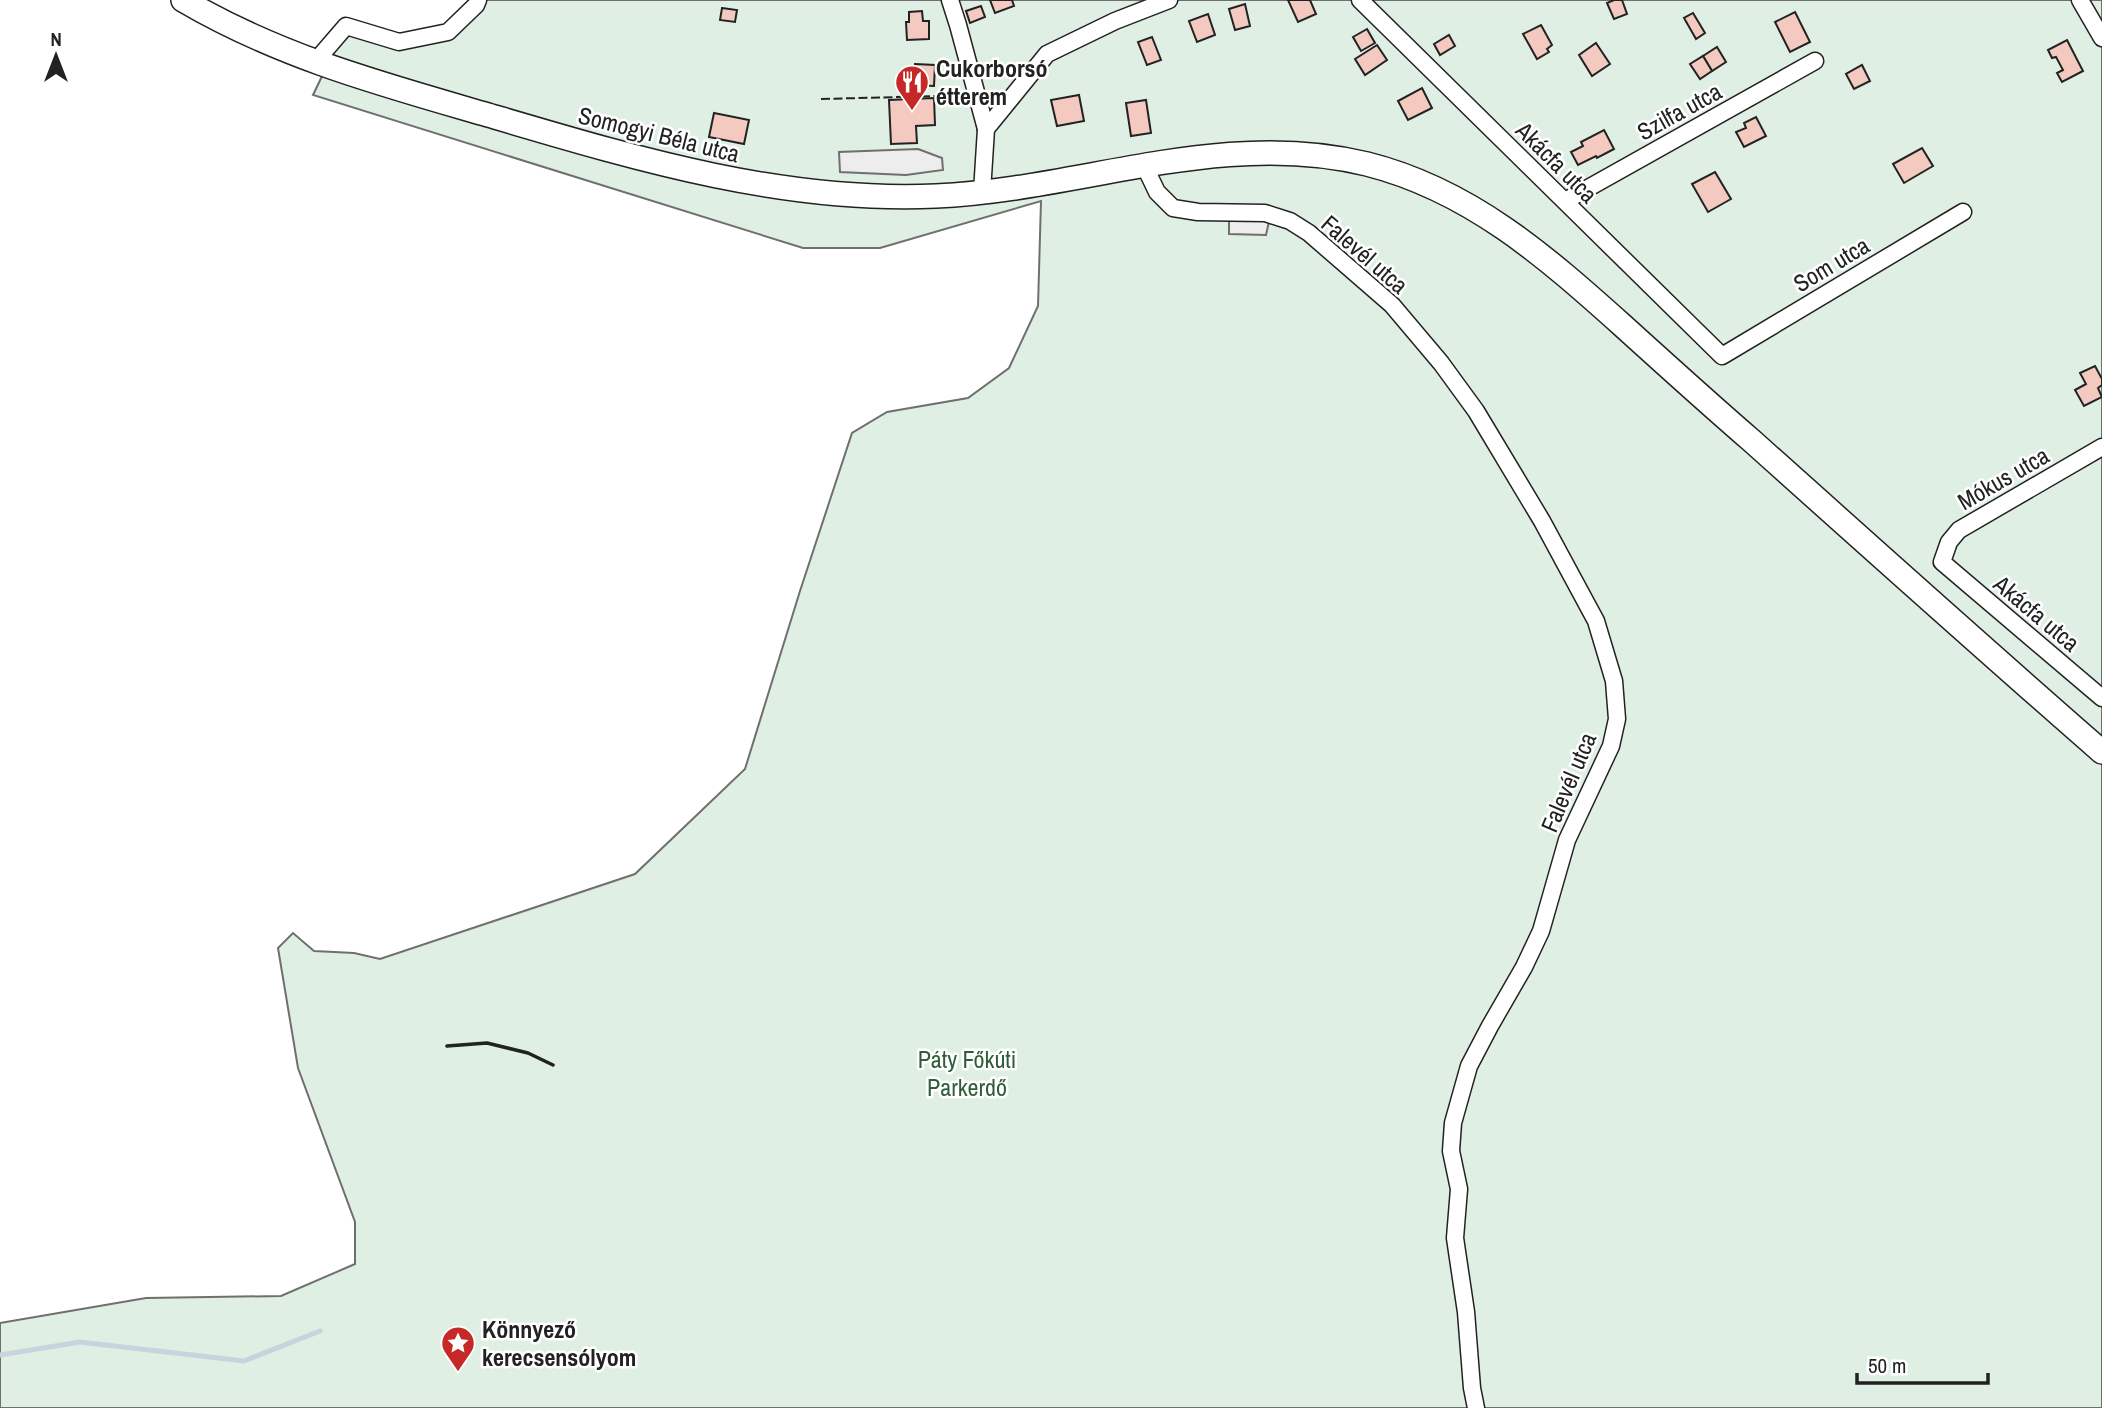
<svg xmlns="http://www.w3.org/2000/svg" width="2102" height="1408" viewBox="0 0 2102 1408" font-family="'Archivo Narrow',sans-serif">
	<style>
		.green { fill: #e0efe3; stroke: #6f6f6f; stroke-width: 2 }
		.parking { fill: #ededed; stroke: #6f6f6f; stroke-width: 2 }
		.lines { fill: none; stroke-linecap: round; stroke-linejoin: round }
		.stream { stroke: #c7d3dd; stroke-width: 5 }
		.building { fill: #f3c9c0; stroke: #222; stroke-width: 2 }
		.street-casing { stroke: #222; stroke-width: 19 }
		.secondary-casing { stroke: #222; stroke-width: 26 }
		.street { stroke: #fff; stroke-width: 16 }
		.secondary { stroke: #fff; stroke-width: 23 }
		.fence { stroke: #222; stroke-width: 2; stroke-dasharray: 9 3.5; stroke-linecap: butt }
		.wall { stroke: #222; stroke-width: 3.5 }
		.labels { text-anchor: middle; dominant-baseline: central; stroke-width: 5; stroke-linejoin: round; paint-order: stroke }
		.poi-label { font-size: 24px; font-weight: bold; fill: #222; stroke: #fff; text-anchor: start }
		.street-label { font-size: 24px; fill: #222; stroke: #fff }
		.park-label { font-size: 24px; fill: #2f5e38; stroke: #fff }
	</style>
	<rect width="100%" height="100%" fill="#fff"/>
	<polygon class="green" points="478,0 2102,0 2102,1408 0,1408 0,1323 146,1298 281,1296 355,1264 355,1222 298,1068 278,948 293,933 314,951 354,953 380,959 635,874 745,769 800,591 852,433 887,412 968,398 1009,368 1038,306 1041,201 880,248 803,248 313,95 346,26 399,42 448,32"/>
	<g class="parking">
		<polygon points="918,149 942,158 943,170 906,175 840,172 839,152"/>
		<polygon points="1229,215 1270,217 1266,235 1229,234"/>
	</g>
	<g class="lines">
		<polyline class="stream" points="0,1355 80,1342 244,1361 320,1331"/>
	</g>
	<g class="building">
		<polygon points="990,0 1012,0 1014,6 995,13"/>
		<polygon points="1288,0 1310,0 1316,14 1298,22"/>
		<polygon points="1614,0 1622,0 1627,14 1614,19 1607,3"/>
		<polygon points="1245,4 1250,26 1235,30 1229,9"/>
		<polygon points="981,6 985,17 970,23 966,11"/>
		<polygon points="722,8 737,10 735,22 720,20"/>
		<polygon points="922,11 923,21 929,21 929,39 907,40 906,22 909,22 909,12"/>
		<polygon points="1795,12 1810,42 1790,52 1775,22"/>
		<polygon points="1693,13 1705,33 1696,39 1684,18"/>
		<polygon points="1208,14 1215,35 1197,42 1189,21"/>
		<polygon points="1541,25 1552,45 1547,49 1549,52 1537,59 1523,34"/>
		<polygon points="1367,29 1375,43 1361,51 1353,37"/>
		<polygon points="1449,35 1455,46 1440,55 1434,44"/>
		<polygon points="1152,37 1161,60 1147,65 1138,42"/>
		<polygon points="2067,40 2083,71 2062,82 2057,73 2063,70 2056,57 2052,58 2048,50"/>
		<polygon points="1596,43 1610,64 1592,76 1579,55"/>
		<polygon points="1377,45 1387,60 1365,75 1355,59"/>
		<polygon points="1717,47 1726,62 1712,71 1703,56"/>
		<polygon points="1703,56 1712,71 1700,79 1690,64"/>
		<polygon points="915,64 935,65 934,86 913,85"/>
		<polygon points="1862,65 1870,81 1854,89 1846,74"/>
		<polygon points="1422,88 1432,108 1408,120 1398,101"/>
		<polygon points="1079,95 1084,121 1057,126 1051,100"/>
		<polygon points="934,98 935,125 916,126 917,143 891,144 889,100"/>
		<polygon points="1146,100 1151,133 1131,136 1126,103"/>
		<polygon points="714,113 749,120 744,144 709,137"/>
		<polygon points="1756,117 1766,136 1744,147 1736,132 1746,128 1744,123"/>
		<polygon points="1604,130 1614,149 1597,158 1596,156 1578,165 1571,152 1583,146 1581,142"/>
		<polygon points="1922,148 1933,166 1904,183 1893,164"/>
		<polygon points="1715,172 1731,199 1708,212 1692,184"/>
		<polygon points="2095,366 2102,379 2102,385 2098,388 2102,397 2084,406 2075,390 2086,384 2080,373"/>
	</g>
	<g class="lines">
		<g class="street-casing">
			<g id="street">
				<polyline points="950,0 958,25 986,129"/>
				<polyline points="1360,0 1722,356 1963,212"/>
				<polyline points="2080,0 2102,38"/>
				<polyline points="315,62 346,26 399,42 448,32 476,5 478,0"/>
				<polyline points="1144,165 1157,192 1173,208 1198,212 1265,213 1290,221 1309,233 1392,305 1441,363 1476,411 1542,521 1596,621 1614,681 1617,719 1611,746 1567,840 1541,931 1524,967 1490,1026 1469,1066 1453,1123 1451,1151 1459,1189 1455,1238 1466,1312 1472,1388 1476,1408"/>
				<polyline points="982,192 986,129 1047,54 1115,21 1169,0"/>
				<polyline points="1565,201 1815,61"/>
				<polyline points="2102,447 1959,530 1949,542 1942,562 2102,698"/>
			</g>
		</g>
		<g class="secondary-casing">
			<path id="secondary" d="M183 0C280 57 381 84 488 115 634 158 782 203 936 196 1079 190 1223 128 1367 164 1470 190 1545 256 1622 325 1665 364 1708 403 1752 441 1868 545 1984 649 2102 752"/>
		</g>
		<use href="#street" class="street"/>
		<use href="#secondary" class="secondary"/>
		<polyline class="fence" points="821,99 938,96"/>
		<polyline class="wall" points="447,1046 487,1043 528,1053 553,1065"/>
	</g>
	<defs>
		<g id="restaurant-pin" transform="scale(1.75)"><path d="M0 17L-7.5 6A9.5 9.5 0 1 1 7.5 6Z" fill="#c62828" stroke="#fff"/><path d="M-5-6h1v4h1v-4h1v4h1v-4h1v5L-1.5 .5V6h-2V.5L-5-1ZM5-6V6H3V1.5H1.5Q1.5-4 5-6Z" fill="#fff"/></g>
		<g id="sight-pin" transform="scale(1.75)"><path d="M0 17L-7.5 6A9.5 9.5 0 1 1 7.5 6Z" fill="#c62828" stroke="#fff"/><path d="M0-6L1.8-2.2L6-1.7L2.9 1.2L3.7 5.4L0 3.3L-3.7 5.4L-2.9 1.2L-6-1.7L-1.8-2.2Z" fill="#fff"/></g>
	</defs>
	<g fill-rule="evenodd">
		<use href="#restaurant-pin" x="912" y="82"/>
		<use href="#sight-pin" x="458" y="1343"/>
	</g>
	<g class="labels">
		<g class="poi-label">
			<text x="936" y="68">Cukorborsó<tspan x="936" dy="28">étterem</tspan></text>
			<text x="482" y="1329">Könnyező<tspan x="482" dy="28">kerecsensólyom</tspan></text>
		</g>
		<g class="street-label">
			<text transform="translate(1679 111) rotate(-29)">Szilfa utca</text>
			<text transform="translate(659 134) rotate(14)">Somogyi Béla utca</text>
			<text transform="translate(1557 162) rotate(45)">Akácfa utca</text>
			<text transform="translate(1365 254) rotate(41)">Falevél utca</text>
			<text transform="translate(1831 264) rotate(-31)">Som utca</text>
			<text transform="translate(2003 478) rotate(-30)">Mókus utca</text>
			<text transform="translate(2037 613) rotate(40)">Akácfa utca</text>
			<text transform="translate(1568 782) rotate(-67)">Falevél utca</text>
		</g>
		<g class="park-label">
			<text x="967" y="1059">Páty Főkúti<tspan x="967" dy="28">Parkerdő</tspan></text>
		</g>
	</g>
	<g transform="translate(56 56)" stroke="#ffffff" stroke-width="5" paint-order="stroke">
	<path d="M0-5L12 26L0 18L-12 26Z" fill="#222222"/>
	<text y="-10" font-size="19" font-weight="bold" text-anchor="middle" fill="#222222">N</text>
	</g>
	<path d="M1857 1373v10h131v-10" fill="none" stroke="#222222" stroke-width="3.5"/>
	<text x="1868" y="1373" font-size="21" fill="#222222" stroke="#ffffff" stroke-width="5" paint-order="stroke">50 m</text>
</svg>
